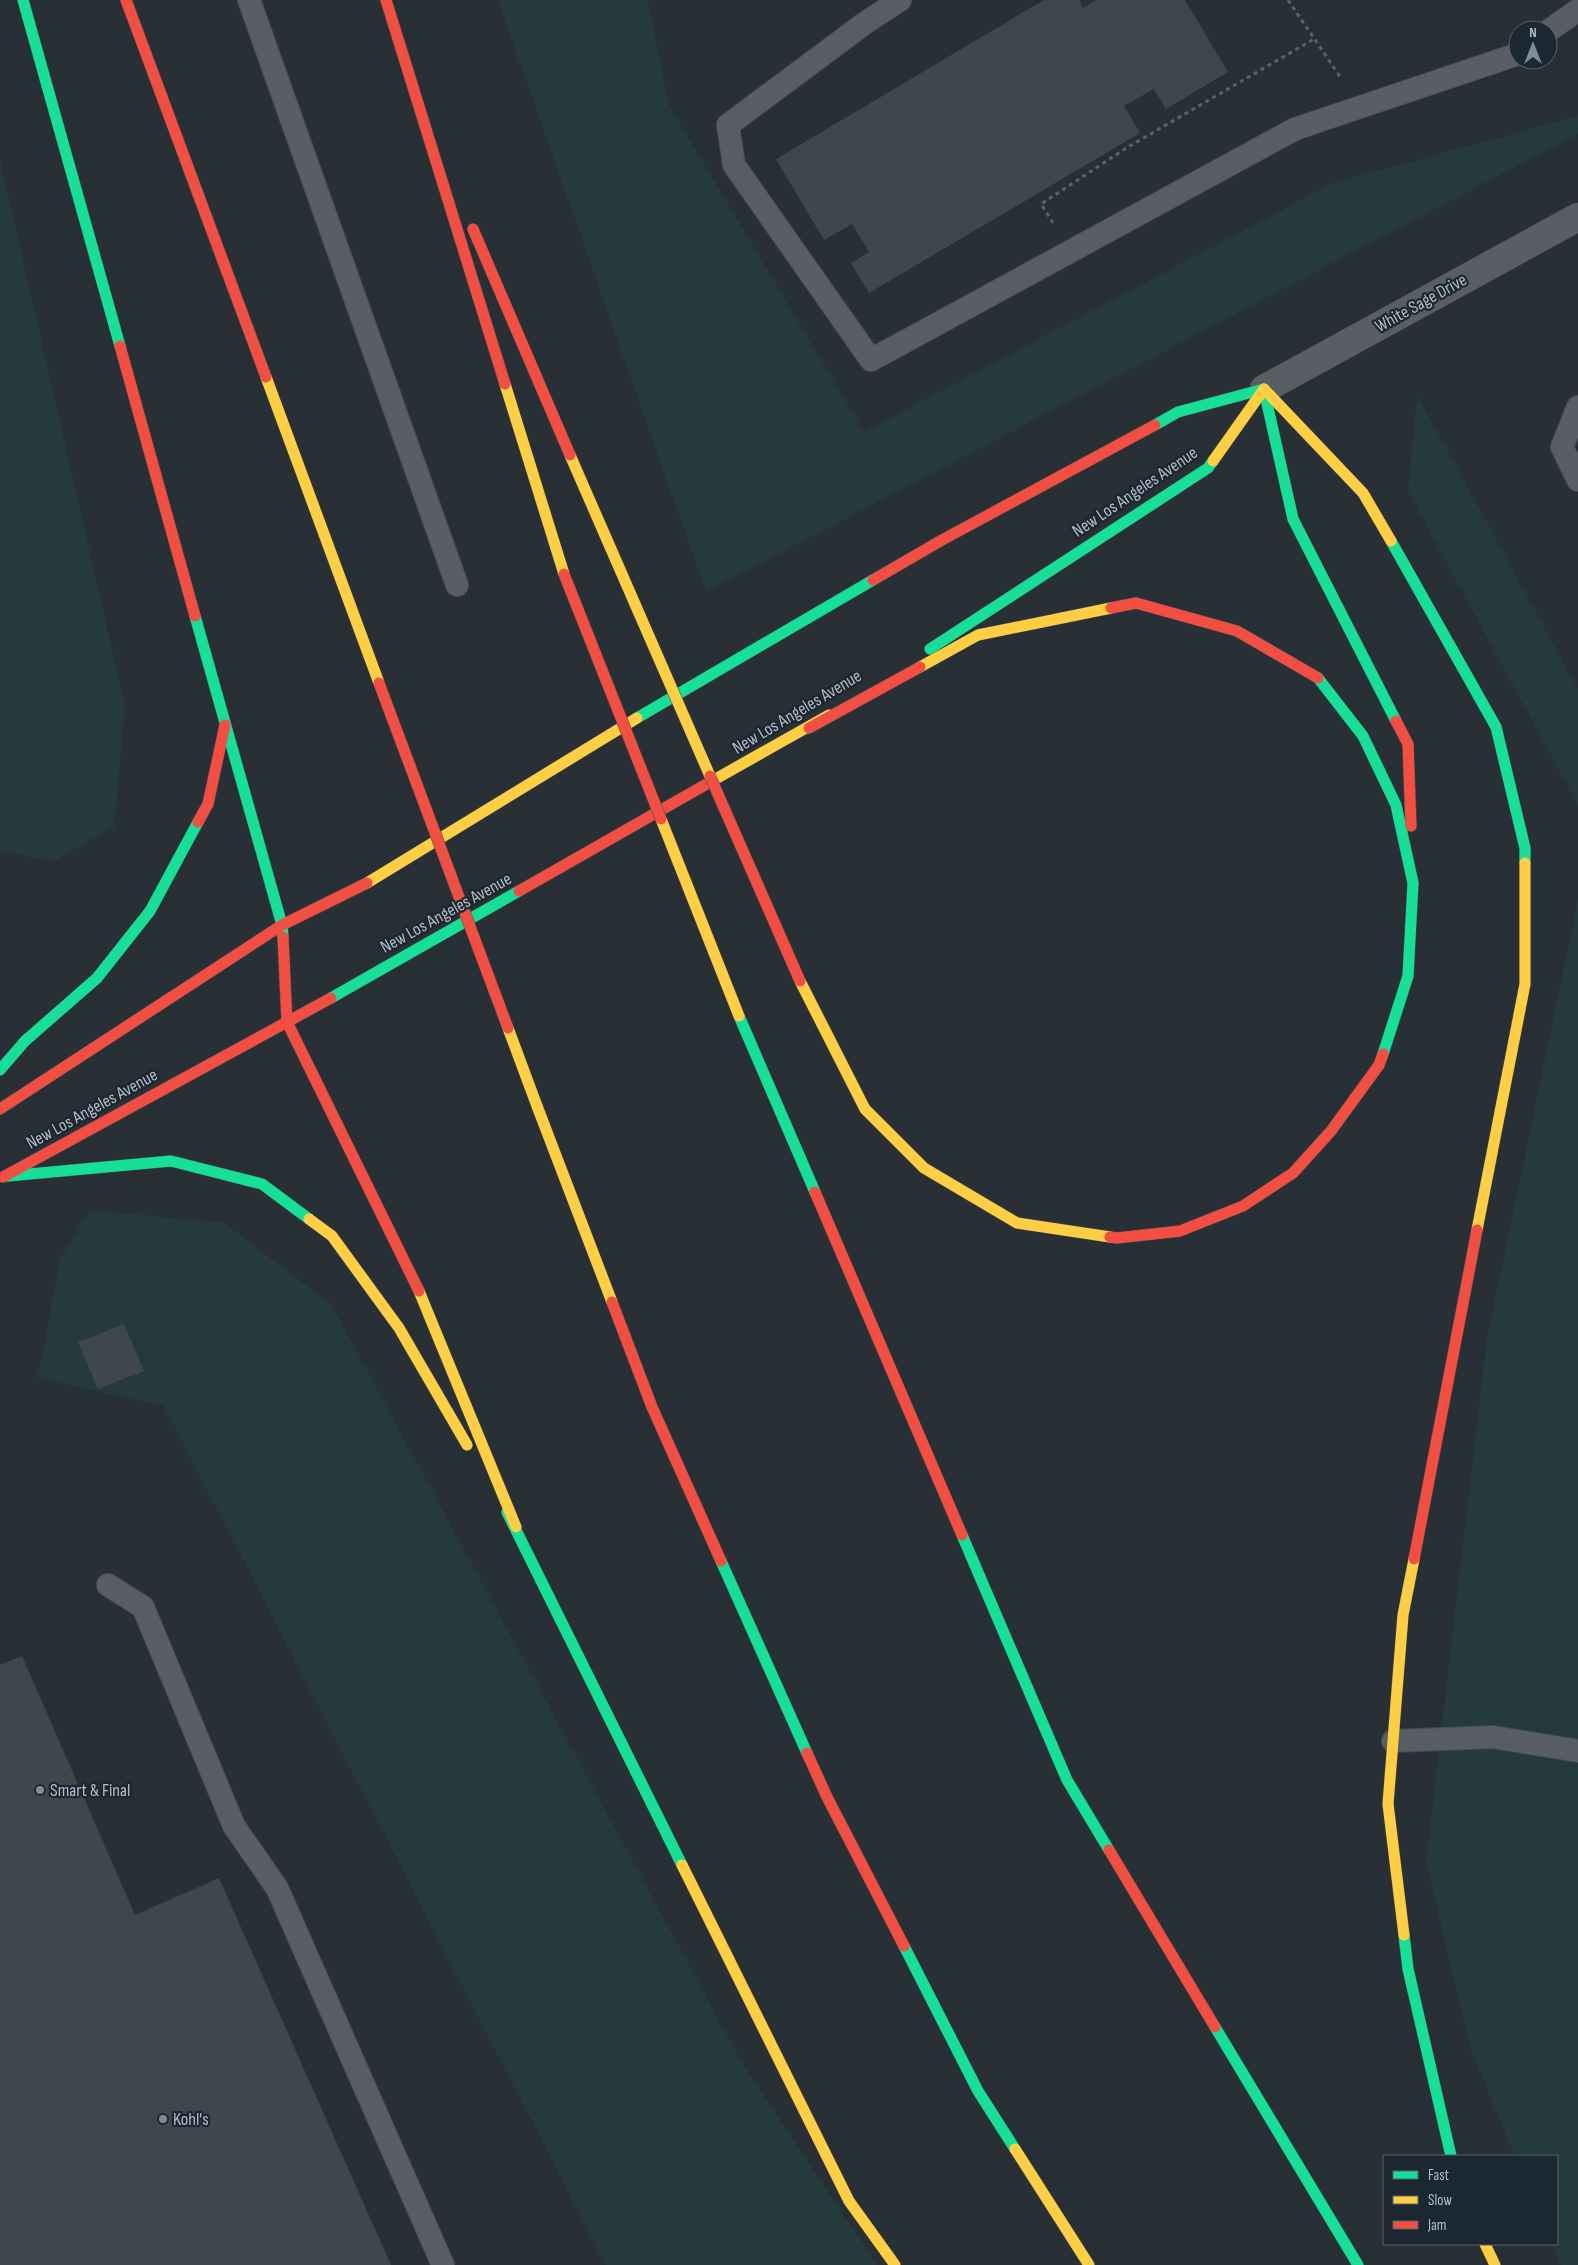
<svg xmlns="http://www.w3.org/2000/svg" width="1578" height="2265" viewBox="0 0 1578 2265" font-family="'Sofia Sans Condensed',sans-serif">
	<style>
		.grass { fill: #253b3b }
		.building { fill: #40474c }
		.lines { fill: none; stroke-linecap: round; stroke-linejoin: round }
		.lane-casing { stroke: #464c51; stroke-width: 24 }
		.street-casing { stroke: #464c51; stroke-width: 29 }
		.fast-casing { stroke: #464d53; stroke-width: 12 }
		.slow-casing { stroke: #464d53; stroke-width: 12 }
		.jam-casing { stroke: #464d53; stroke-width: 12 }
		.path { stroke: #5b6267; stroke-width: 3; stroke-dasharray: 4 4; stroke-linecap: butt }
		.lane { stroke: #585e64; stroke-width: 22 }
		.street { stroke: #585e64; stroke-width: 28 }
		.fast { stroke: #16e098; stroke-width: 11 }
		.slow { stroke: #ffcf43; stroke-width: 11 }
		.jam { stroke: #f24e42; stroke-width: 11 }
		.slow-bridge-casing { stroke: #454c51; stroke-width: 12; stroke-linecap: butt }
		.jam-bridge-casing { stroke: #454c51; stroke-width: 12; stroke-linecap: butt }
		.slow-bridge { stroke: #ffcf43; stroke-width: 11 }
		.jam-bridge { stroke: #f24e42; stroke-width: 11 }
		.poi-dot { fill: #828c95; stroke: #1b2731; stroke-width: 2 }
		.labels { text-anchor: middle; dominant-baseline: central; stroke-width: 4.5; stroke-linejoin: round; paint-order: stroke }
		.street-label { font-size: 18px; fill: #b2bdc8; stroke: #1b2731 }
		.poi-label { font-size: 18px; fill: #b2bdc8; stroke: #1b2731; text-anchor: start }
	</style>
	<rect width="100%" height="100%" fill="#283036"/>
	<g class="grass">
		<polygon points="498,0 648,0 669,105 864,432 1333,183 1578,116 1578,134 706,592"/>
		<polygon points="0,160 125,706 114,827 53,861 0,851"/>
		<polygon points="1417,395 1578,689 1578,805 1408,491"/>
		<polygon points="1578,900 1578,2265 1561,2265 1552,2244 1557,2244 1557,2156 1515,2156 1471,2050 1426,1862 1487,1338"/>
		<polygon points="90,1210 224,1223 331,1304 742,2063 877,2265 606,2265 164,1406 38,1378 60,1259"/>
	</g>
	<g class="building">
		<polygon points="1044,0 1079,0 1083,8 1097,0 1185,0 1228,72 1166,109 1154,89 1124,106 1140,133 869,293 851,263 869,252 852,224 824,240 776,159"/>
		<polygon points="124,1324 144,1371 98,1389 78,1342"/>
		<polygon points="22,1656 135,1915 219,1878 391,2265 0,2265 0,1665"/>
	</g>
	<g class="lines">
		<g class="lane-casing">
			<g id="lane">
				<polyline points="249,0 457,585"/>
				<polyline points="900,0 865,23 728,125 734,165 871,360 1295,129 1518,54"/>
				<polyline points="1548,31 1578,10"/>
				<polyline points="1578,407 1562,447 1578,480"/>
				<polyline points="108,1585 143,1607 234,1826 277,1888 443,2265"/>
				<polyline points="1393,1741 1493,1737 1578,1751"/>
			</g>
		</g>
		<g class="street-casing">
			<polyline id="street" points="1264,389 1578,217"/>
		</g>
		<g class="fast-casing">
			<g id="fast">
				<polyline points="23,0 120,346"/>
				<polyline points="1264,390 1293,519 1396,721"/>
				<polyline points="1155,425 1178,412 1264,389"/>
				<polyline points="1391,541 1496,727 1525,848 1525,863"/>
				<polyline points="195,616 282,925 283,937"/>
				<polyline points="930,649 1208,468 1213,461"/>
				<polyline points="1318,678 1363,736 1396,805 1413,883 1408,976 1383,1054"/>
				<polyline points="637,718 873,580"/>
				<polyline points="331,998 519,891"/>
				<polyline points="739,1016 815,1192"/>
				<polyline points="0,1070 25,1041 97,978 150,911 198,822"/>
				<polyline points="8,1176 171,1161 262,1184 309,1219"/>
				<polyline points="507,1512 682,1865"/>
				<polyline points="962,1535 1067,1780 1109,1850"/>
				<polyline points="721,1561 807,1753"/>
				<polyline points="1404,1935 1408,1969 1451,2156"/>
				<polyline points="904,1946 978,2091 1015,2149"/>
				<polyline points="1215,2027 1358,2265"/>
			</g>
		</g>
		<g class="slow-casing">
			<g id="slow">
				<polyline points="266,377 379,683"/>
				<polyline points="505,384 564,574"/>
				<polyline points="1264,389 1363,493 1391,541"/>
				<polyline points="570,455 611,549"/>
				<polyline points="1213,461 1264,389"/>
				<polyline points="920,667 978,635 1111,608"/>
				<polyline points="712,781 829,715"/>
				<polyline points="367,883 637,718"/>
				<polyline points="800,981 865,1109 924,1168 1017,1223 1110,1237"/>
				<polyline points="537,1106 612,1302"/>
				<polyline points="309,1219 332,1236 399,1328 467,1445"/>
				<polyline points="1477,1230 1525,984 1525,863"/>
				<polyline points="419,1291 516,1527"/>
				<polyline points="682,1865 849,2201 895,2265"/>
				<polyline points="1404,1935 1388,1804 1403,1615 1414,1559"/>
				<polyline points="1015,2149 1089,2265"/>
				<polyline points="1485,2244 1495,2265"/>
			</g>
		</g>
		<g class="jam-casing">
			<g id="jam">
				<polyline points="126,0 266,377"/>
				<polyline points="386,0 505,384"/>
				<polyline points="473,229 570,455"/>
				<polyline points="120,346 195,616"/>
				<polyline points="873,580 942,540 1155,425"/>
				<polyline points="1111,608 1136,603 1237,631 1318,678"/>
				<polyline points="1396,721 1408,744 1411,826"/>
				<polyline points="809,728 920,667"/>
				<polyline points="198,822 208,804 225,725"/>
				<polyline points="519,891 712,781"/>
				<polyline points="283,937 287,1022 419,1291"/>
				<polyline points="0,1109 282,925 367,883"/>
				<polyline points="3,1177 331,998"/>
				<polyline points="815,1192 962,1535"/>
				<polyline points="1110,1237 1117,1238 1180,1231 1243,1206 1293,1173 1331,1131 1379,1065 1383,1054"/>
				<polyline points="612,1302 652,1407 721,1561"/>
				<polyline points="1414,1559 1477,1230"/>
				<polyline points="807,1753 827,1797 904,1946"/>
				<polyline points="1109,1850 1215,2027"/>
			</g>
		</g>
		<g class="path">
			<polyline points="1288,0 1341,78"/>
			<polyline points="1053,223 1041,204 1128,147 1314,39"/>
		</g>
		<use href="#lane" class="lane"/>
		<use href="#street" class="street"/>
		<use href="#fast" class="fast"/>
		<use href="#slow" class="slow"/>
		<use href="#jam" class="jam"/>
		<g class="slow-bridge-casing">
			<g id="slow-bridge">
				<polyline points="611,549 710,776"/>
				<polyline points="661,819 739,1016"/>
				<polyline points="508,1028 537,1106"/>
			</g>
		</g>
		<g class="jam-bridge-casing">
			<g id="jam-bridge">
				<polyline points="564,574 661,819"/>
				<polyline points="379,683 508,1028"/>
				<polyline points="710,776 800,981"/>
			</g>
		</g>
		<use href="#slow-bridge" class="slow-bridge"/>
		<use href="#jam-bridge" class="jam-bridge"/>
	</g>
	<g class="poi-dot">
		<circle cx="40" cy="1790" r="5"/>
		<circle cx="163" cy="2119" r="5"/>
	</g>
	<g class="labels">
		<g class="street-label">
			<text transform="translate(1421 303) rotate(-29)">White Sage Drive</text>
			<text transform="translate(1135 492) rotate(-34)">New Los Angeles Avenue</text>
			<text transform="translate(797 712) rotate(-31)">New Los Angeles Avenue</text>
			<text transform="translate(446 913) rotate(-29)">New Los Angeles Avenue</text>
			<text transform="translate(92 1109) rotate(-29)">New Los Angeles Avenue</text>
		</g>
		<g class="poi-label">
			<text x="50" y="1790">Smart &amp; Final</text>
			<text x="173" y="2119">Kohl's</text>
		</g>
	</g>
	<rect x="1383" y="2155" width="175" height="90" fill="#1b2731" stroke="#57636d"/>
	<rect x="1393" y="2171" width="25" height="8" fill="#16e098" stroke="#57636d"/>
	<text x="1428" y="2180" font-size="15" fill="#b2bdc8">Fast</text>
	<rect x="1393" y="2196" width="25" height="8" fill="#ffcf43" stroke="#57636d"/>
	<text x="1428" y="2205" font-size="15" fill="#b2bdc8">Slow</text>
	<rect x="1393" y="2221" width="25" height="8" fill="#f24e42" stroke="#57636d"/>
	<text x="1428" y="2230" font-size="15" fill="#b2bdc8">Jam</text>
	<g transform="translate(1533 45)"><circle r="24" fill="#1b2731" stroke="#57636d"/>
	<path d="M0-4L9 19L0 12L-9 19Z" fill="#828c95"/>
	<text y="-8" font-size="14" font-weight="bold" text-anchor="middle" fill="#b2bdc8">N</text>
	</g>
</svg>
